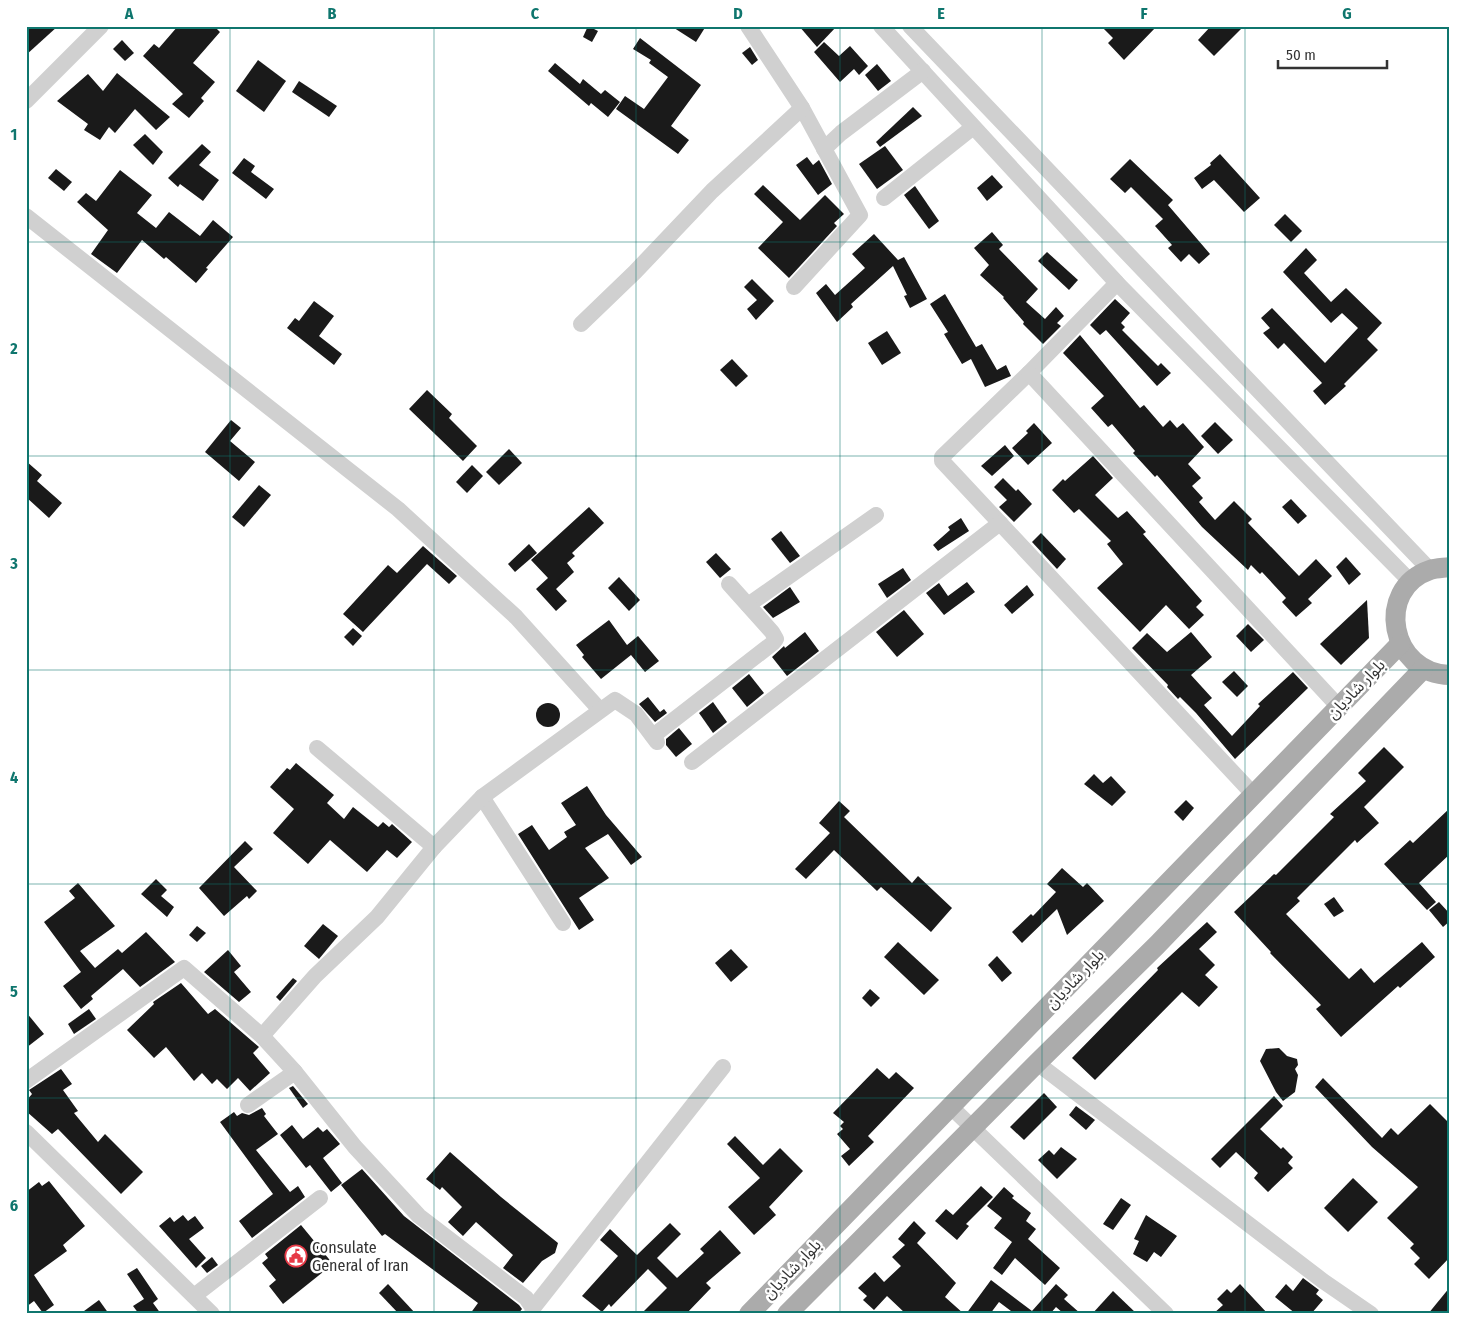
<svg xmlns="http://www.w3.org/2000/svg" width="1476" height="1340" viewBox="0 0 1476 1340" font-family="'Fira Sans Condensed','Noto Sans Arabic',sans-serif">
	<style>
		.building { fill: #1a1a1a }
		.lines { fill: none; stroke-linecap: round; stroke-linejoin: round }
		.minor { stroke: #d0d0d0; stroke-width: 16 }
		.major { stroke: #ababab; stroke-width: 20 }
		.grid { fill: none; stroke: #0f766e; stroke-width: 1; stroke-opacity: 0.55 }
		.labels { text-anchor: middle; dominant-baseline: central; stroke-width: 5; stroke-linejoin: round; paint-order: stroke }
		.street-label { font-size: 16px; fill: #333; stroke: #fff }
		.poi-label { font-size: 16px; fill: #333; stroke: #fff; text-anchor: start }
		.neatline { fill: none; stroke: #0f766e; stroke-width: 2 }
		.grid-label { font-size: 16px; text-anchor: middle; font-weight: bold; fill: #0f766e }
	</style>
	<rect width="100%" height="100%" fill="#fff"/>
	<g class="building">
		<polygon points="26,26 58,26 26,55"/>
		<polygon points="178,26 214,26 220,32 193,63 215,82 201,98 204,101 189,118 172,104 183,94 143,56 154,44 159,48"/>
		<polygon points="588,26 598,31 592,42 583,37"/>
		<polygon points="671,26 706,26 696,42"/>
		<polygon points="799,26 837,26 817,47"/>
		<polygon points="1101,26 1157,26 1124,60 1108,43 1113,38"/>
		<polygon points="1211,26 1244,26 1214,56 1198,40"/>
		<polygon points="640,38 701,85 671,126 689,140 678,154 616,109 625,96 644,109 668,77 649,63 651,60 633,49"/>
		<polygon points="122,40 134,53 125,61 113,49"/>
		<polygon points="824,42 839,56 850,46 868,66 859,75 854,69 840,82 814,52"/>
		<polygon points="750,47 758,60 752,65 742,53"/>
		<polygon points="258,60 286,81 264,112 236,91"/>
		<polygon points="555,63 580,84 583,79 601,94 605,90 620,102 608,117 591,103 589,106 548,71"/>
		<polygon points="877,64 891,81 878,91 865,75"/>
		<polygon points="117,73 170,117 156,130 135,109 115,133 109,127 100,140 84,130 88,124 57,101 88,74 103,91"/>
		<polygon points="299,81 337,106 329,117 292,92"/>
		<polygon points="913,107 922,116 880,147 876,142"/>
		<polygon points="145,134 163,152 153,165 133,145"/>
		<polygon points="202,144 211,152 199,165 219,180 203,201 180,184 178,187 168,178"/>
		<polygon points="885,146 903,170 877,189 859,164"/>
		<polygon points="1220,154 1260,198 1244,212 1214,180 1202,189 1194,178 1211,165 1210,163"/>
		<polygon points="807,157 813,165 819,160 832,184 818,195 796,165"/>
		<polygon points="244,158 255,166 251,172 274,189 266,199 232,173"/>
		<polygon points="1130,159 1173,200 1168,205 1210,254 1199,264 1189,254 1181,262 1168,248 1172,245 1155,226 1163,219 1131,187 1125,193 1110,179"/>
		<polygon points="56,169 72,182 64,191 48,178"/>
		<polygon points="120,170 152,195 137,213 156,228 169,212 200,236 213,220 233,237 206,268 208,269 196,283 166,257 164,259 142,240 117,273 91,254 108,230 77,202 86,193 96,201"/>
		<polygon points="992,175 1003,187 987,201 977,188"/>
		<polygon points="763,185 800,220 825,195 844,214 834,223 837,226 789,278 758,248 783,222 754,194"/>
		<polygon points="915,186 939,221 929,229 904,195"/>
		<polygon points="1285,214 1302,231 1291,242 1274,225"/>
		<polygon points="992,232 1003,245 999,249 1038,289 1026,302 1045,319 1056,307 1064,316 1057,323 1061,326 1043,344 1023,324 1024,322 1003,298 1004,297 980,275 989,265 974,248"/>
		<polygon points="874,234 898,260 904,257 927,299 910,308 904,296 907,295 893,266 851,304 853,307 837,322 816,293 826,284 835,295 865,268 852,254"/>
		<polygon points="1306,248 1317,260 1304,273 1331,302 1346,288 1382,323 1367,339 1378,350 1344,384 1346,386 1325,405 1313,391 1322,383 1284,343 1278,349 1263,333 1270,328 1261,318 1272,308 1325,363 1358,328 1342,313 1331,323 1283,272"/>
		<polygon points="1047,252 1078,280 1069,290 1038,261"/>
		<polygon points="752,279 774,301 756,320 747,309 757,300 744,287"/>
		<polygon points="945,294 976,347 982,344 997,370 1006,365 1011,376 985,387 971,359 962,364 944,334 948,332 930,304"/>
		<polygon points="1115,299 1130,313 1121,323 1125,327 1122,330 1158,366 1161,363 1171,373 1157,386 1106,330 1100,335 1090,325"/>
		<polygon points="314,301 334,316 319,336 342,354 334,365 287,328 295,318 299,321"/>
		<polygon points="887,331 901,353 882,365 868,343"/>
		<polygon points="1080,335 1140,408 1144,405 1163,427 1170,420 1177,428 1183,423 1204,447 1188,464 1201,478 1192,486 1203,498 1199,502 1215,520 1234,501 1252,519 1248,523 1299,576 1316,559 1332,576 1308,599 1312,603 1296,617 1282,602 1286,598 1262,572 1260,574 1251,565 1248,570 1202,527 1157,475 1155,477 1133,453 1135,451 1112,424 1108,427 1091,408 1104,396 1063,353"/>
		<polygon points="732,359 748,376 736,387 720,370"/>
		<polygon points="427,390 452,414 449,418 477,446 463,461 409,409"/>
		<polygon points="231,420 241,428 230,441 255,462 239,481 205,452"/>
		<polygon points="1215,422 1233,440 1218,454 1201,436"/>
		<polygon points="1034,423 1052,443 1028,465 1012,448 1028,433 1026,431"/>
		<polygon points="1005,445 1014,456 992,476 981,466"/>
		<polygon points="509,449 522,463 499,485 486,472"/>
		<polygon points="1093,456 1113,478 1095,495 1118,518 1127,511 1146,532 1143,534 1202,601 1196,607 1204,615 1189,629 1166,605 1140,632 1097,588 1123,564 1107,544 1111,541 1079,509 1074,513 1052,490 1063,479 1065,481"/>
		<polygon points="26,461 42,475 37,481 62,503 49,518 26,497"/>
		<polygon points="472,465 483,476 467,493 456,482"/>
		<polygon points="1003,478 1016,491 1018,489 1032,504 1014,522 999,507 1007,500 994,487"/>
		<polygon points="259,485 271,495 244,527 232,517"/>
		<polygon points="1291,499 1307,516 1298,524 1282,507"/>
		<polygon points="589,507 604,523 572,553 575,556 567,563 574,572 556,589 567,601 556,611 536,589 548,578 531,560"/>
		<polygon points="961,518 969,531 938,551 933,545 950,530 948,527"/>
		<polygon points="781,531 800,556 790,563 771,539"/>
		<polygon points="1041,533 1066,559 1057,569 1032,542"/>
		<polygon points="529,544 537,553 515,572 508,564"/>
		<polygon points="423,546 457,576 449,584 427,564 363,632 343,614 388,565 397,573"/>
		<polygon points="716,553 731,569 720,578 706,562"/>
		<polygon points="1346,557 1361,574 1349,585 1336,567"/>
		<polygon points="903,568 911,580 887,598 878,584"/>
		<polygon points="619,577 640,600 629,611 608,588"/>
		<polygon points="967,582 975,592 944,615 926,593 939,583 948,596"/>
		<polygon points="1027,585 1034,595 1012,614 1004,605"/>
		<polygon points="790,587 800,602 773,618 763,607"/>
		<polygon points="1367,600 1369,638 1341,665 1320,644"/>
		<polygon points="904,610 924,634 897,657 876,632"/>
		<polygon points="609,620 627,645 638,636 659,661 645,672 631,655 601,679 582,657 584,655 576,645"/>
		<polygon points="1248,624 1264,640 1251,652 1236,636"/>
		<polygon points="353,628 362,636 353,646 344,637"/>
		<polygon points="805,632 819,651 787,676 772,657 784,646 785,648"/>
		<polygon points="1191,632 1212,657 1191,675 1212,698 1204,705 1232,736 1260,706 1258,704 1293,672 1308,688 1235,759 1196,713 1180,697 1178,699 1167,687 1168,685 1132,648 1147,633 1167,652"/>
		<polygon points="1234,671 1248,686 1237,697 1222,682"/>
		<polygon points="749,674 764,693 747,707 732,688"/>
		<polygon points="648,697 660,712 664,709 667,713 655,722 639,704"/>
		<polygon points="713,702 727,722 713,733 699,713"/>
		<circle cx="548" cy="715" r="12"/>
		<polygon points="679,728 692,744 676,757 666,745 666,739"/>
		<polygon points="1384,747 1404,767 1364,807 1379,823 1357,843 1355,840 1297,898 1300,901 1286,914 1349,979 1361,968 1374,983 1422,942 1435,957 1400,988 1398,986 1341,1037 1316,1009 1321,1005 1270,953 1271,952 1234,912 1274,874 1276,875 1334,817 1330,814 1366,781 1358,773"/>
		<polygon points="296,763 334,795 327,803 344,819 353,807 378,827 383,822 389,827 392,824 412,842 397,858 387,850 367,872 330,840 308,864 273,833 294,809 270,787 287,768 290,770"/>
		<polygon points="1094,774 1103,783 1111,776 1126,792 1112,806 1084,784"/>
		<polygon points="587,786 606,815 642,857 631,865 608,834 585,848 609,878 579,898 594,920 579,930 518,834 532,825 549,850 567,837 564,832 576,825 561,803"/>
		<polygon points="1186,800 1194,808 1183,821 1174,812"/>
		<polygon points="839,801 850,811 844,817 912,883 918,876 952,908 931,932 881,887 877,891 834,850 806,879 795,869 830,833 819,823"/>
		<polygon points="1450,808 1450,854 1419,883 1436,902 1427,910 1384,864 1410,840 1413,843"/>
		<polygon points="245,841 253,849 234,867 257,891 249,899 247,896 224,916 199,888"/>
		<polygon points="1062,868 1083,887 1087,883 1104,901 1067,935 1057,909 1022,943 1012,932 1031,914 1033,916 1056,892 1047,884"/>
		<polygon points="156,879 167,890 161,896 174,907 167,917 141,894"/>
		<polygon points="78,883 115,926 80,951 95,968 118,949 122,953 146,932 175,962 140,987 123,969 91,996 93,999 81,1009 63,986 81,972 44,922 75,898 69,891"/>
		<polygon points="1334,897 1344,911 1334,917 1324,904"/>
		<polygon points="1439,902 1450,914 1450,921 1443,927 1429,910"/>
		<polygon points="1207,922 1217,932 1199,949 1215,965 1205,975 1218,987 1199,1007 1182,992 1095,1080 1072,1058 1158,970 1157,968"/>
		<polygon points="323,924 338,936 319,959 304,946"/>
		<polygon points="197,926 206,933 197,942 189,935"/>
		<polygon points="898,942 939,980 924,995 884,957"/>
		<polygon points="731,949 748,967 731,982 715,963"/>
		<polygon points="228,950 241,966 234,972 251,992 239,1002 204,972"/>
		<polygon points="997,956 1012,973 1002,982 988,965"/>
		<polygon points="293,978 297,981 280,1001 276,997"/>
		<polygon points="181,983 208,1014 215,1009 259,1047 253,1053 270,1073 250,1091 238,1078 227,1089 217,1079 212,1084 202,1073 194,1081 166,1047 154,1058 127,1030 154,1004 153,1002"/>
		<polygon points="870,989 880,998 871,1007 862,998"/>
		<polygon points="89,1009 96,1019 74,1034 68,1024"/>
		<polygon points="26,1012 44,1034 26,1048"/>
		<polygon points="1279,1048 1287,1056 1297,1059 1298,1065 1295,1069 1298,1075 1295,1092 1283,1101 1276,1092 1260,1061 1266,1049"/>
		<polygon points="877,1068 889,1079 896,1072 914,1088 868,1136 874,1142 849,1166 841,1156 850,1149 837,1134 843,1129 840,1126 844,1122 833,1113"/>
		<polygon points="61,1069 72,1084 63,1090 78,1111 74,1113 98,1142 105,1134 143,1172 121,1194 58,1129 52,1134 26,1111 26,1101 32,1094 29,1090"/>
		<polygon points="1323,1078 1382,1138 1391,1128 1398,1135 1430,1104 1450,1124 1450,1257 1429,1279 1414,1264 1420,1258 1410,1248 1414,1244 1387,1218 1418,1187 1372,1147 1315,1087"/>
		<polygon points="293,1086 308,1104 303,1108 289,1088"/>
		<polygon points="1044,1093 1057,1107 1024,1140 1010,1127"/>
		<polygon points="1274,1096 1283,1106 1260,1129 1281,1149 1283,1147 1293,1157 1288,1163 1293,1168 1268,1192 1254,1178 1258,1173 1236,1152 1220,1168 1211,1159"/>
		<polygon points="1076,1106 1095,1120 1086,1130 1069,1115"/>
		<polygon points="262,1108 266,1114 264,1116 278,1134 256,1150 290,1192 298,1186 305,1197 252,1238 239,1221 273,1194 220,1122 234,1112 237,1116 242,1113 249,1115"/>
		<polygon points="292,1125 303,1139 318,1127 323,1132 327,1129 340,1144 323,1158 342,1183 331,1192 310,1165 306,1168 280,1135"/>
		<polygon points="735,1136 763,1165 780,1148 803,1171 769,1207 776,1215 754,1235 728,1207 760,1178 727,1144"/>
		<polygon points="1061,1147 1077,1159 1057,1179 1038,1160 1049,1150 1054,1155"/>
		<polygon points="450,1152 501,1197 558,1243 555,1253 542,1261 523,1283 503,1268 513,1255 476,1222 463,1236 448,1222 462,1207 442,1187 440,1190 426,1179"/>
		<polygon points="362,1169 404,1216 519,1305 522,1309 518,1314 470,1314 478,1303 385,1234 382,1236 341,1185"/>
		<polygon points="1353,1178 1378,1202 1348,1232 1324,1208"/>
		<polygon points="49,1181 85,1226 63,1245 67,1251 34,1275 54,1305 43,1313 34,1301 26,1307 26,1192 39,1182 42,1186"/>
		<polygon points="981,1186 993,1197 966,1224 969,1226 957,1240 935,1221 946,1209 953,1215"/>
		<polygon points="1004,1187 1014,1196 1012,1198 1031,1213 1026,1221 1036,1229 1028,1239 1060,1268 1045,1285 1015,1258 1002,1275 993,1268 1012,1242 994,1228 1002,1218 987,1206"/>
		<polygon points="1121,1198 1131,1205 1113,1230 1103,1224"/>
		<polygon points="183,1215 188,1221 195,1216 204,1228 189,1239 206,1258 196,1268 159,1226 170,1217 174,1222"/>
		<polygon points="1146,1215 1177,1236 1161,1257 1154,1252 1147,1262 1133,1254 1139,1241 1134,1239"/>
		<polygon points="914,1221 926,1233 917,1243 956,1283 945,1297 964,1314 906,1314 887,1296 874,1310 863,1300 867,1296 858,1288 875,1272 884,1282 901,1266 892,1257 905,1245 898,1239"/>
		<polygon points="670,1223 681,1234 657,1258 677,1278 704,1253 700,1249 720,1230 741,1253 706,1283 711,1288 686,1314 641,1314 667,1288 648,1269 611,1307 609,1304 602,1312 582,1296 618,1256 600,1240 610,1229 637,1255"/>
		<polygon points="301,1225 333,1264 283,1304 269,1286 276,1280 262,1263 268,1258 265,1254"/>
		<polygon points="212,1257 218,1265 207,1273 201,1266"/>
		<polygon points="137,1268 158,1299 153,1303 161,1314 139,1314 133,1306 144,1299 127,1274"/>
		<polygon points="1303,1278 1319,1290 1316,1294 1323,1300 1311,1314 1296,1314 1275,1297 1286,1284 1293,1291"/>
		<polygon points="991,1280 1032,1311 1056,1284 1068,1295 1064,1299 1081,1314 1064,1314 1056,1307 1050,1314 1015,1314 999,1302 990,1314 966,1314"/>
		<polygon points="388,1284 416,1314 399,1314 379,1293"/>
		<polygon points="1240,1284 1268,1314 1213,1314 1223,1305 1217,1299 1227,1289 1231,1293"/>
		<polygon points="1450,1287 1450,1314 1428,1314"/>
		<polygon points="1113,1291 1137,1314 1092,1314"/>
		<polygon points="99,1300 109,1314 80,1314"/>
	</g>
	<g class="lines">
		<g class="minor">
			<polyline points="748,26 802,108 860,215 794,287"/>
			<polyline points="881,26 1117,283 1411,582"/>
			<polyline points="910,26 1430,570"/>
			<polyline points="26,101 101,26"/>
			<polyline points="824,149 841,133 923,71"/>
			<polyline points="884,198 972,128"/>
			<polyline points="26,216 398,509 516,617 600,710"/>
			<polyline points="1117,283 1029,373 942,457 942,461 1254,795"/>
			<polyline points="581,324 635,272 712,191 802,108"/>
			<polyline points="1029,373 1339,707"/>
			<polyline points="748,605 876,515"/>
			<polyline points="653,736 773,643 776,639 772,632 729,584"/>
			<polyline points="317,748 434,847"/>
			<polyline points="692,762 1000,523"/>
			<polyline points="482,797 563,923"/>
			<polyline points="262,1036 315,976 377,917 434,847 482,797 615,700 636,714 657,742"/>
			<polyline points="1037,1063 1323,1281 1371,1314"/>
			<polyline points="26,1081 184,968 262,1036 295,1072 355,1147 419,1216 526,1298 533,1308 532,1314"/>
			<polyline points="248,1105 295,1072"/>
			<polyline points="951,1107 1166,1314"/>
			<polyline points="26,1132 212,1314"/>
			<polyline points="194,1296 320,1198"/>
			<polyline points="533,1308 723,1067"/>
		</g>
		<g class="major">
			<path d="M1450 567C1444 568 1436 568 1430 570 1374 589 1390 674 1450 675"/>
			<polyline points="749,1314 1400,644"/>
			<polyline points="787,1314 1037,1063 1157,945 1423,669"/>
		</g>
	</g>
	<path class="grid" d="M230 26V1314M434 26V1314M636 26V1314M840 26V1314M1042 26V1314M1245 26V1314M26 242H1450M26 456H1450M26 670H1450M26 884H1450M26 1098H1450"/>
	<defs>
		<g id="civic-ring" transform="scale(1.125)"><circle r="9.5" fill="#fff" stroke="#e63946" stroke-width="1.5"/><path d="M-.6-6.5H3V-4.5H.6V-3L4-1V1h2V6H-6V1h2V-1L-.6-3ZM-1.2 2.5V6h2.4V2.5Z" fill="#e63946"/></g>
	</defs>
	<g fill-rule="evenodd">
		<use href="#civic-ring" x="296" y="1256"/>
	</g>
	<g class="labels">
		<g class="street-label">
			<text transform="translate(1356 689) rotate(-46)">بلوار شادیان</text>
			<text transform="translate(1075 979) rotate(-46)">بلوار شادیان</text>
			<text transform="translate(792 1269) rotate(-46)">بلوار شادیان</text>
		</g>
		<g class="poi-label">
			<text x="312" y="1247">Consulate<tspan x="312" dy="18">General of Iran</tspan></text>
		</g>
	</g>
	<rect width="1476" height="1340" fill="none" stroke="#ffffff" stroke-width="55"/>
	<path d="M1278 60v8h109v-8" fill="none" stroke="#333333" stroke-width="2.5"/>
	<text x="1286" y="60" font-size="15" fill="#333333" stroke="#ffffff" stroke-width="4" paint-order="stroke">50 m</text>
	<rect x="28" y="28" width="1420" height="1284" class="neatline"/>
	<g class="grid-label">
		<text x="129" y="19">A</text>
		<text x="332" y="19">B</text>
		<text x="535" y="19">C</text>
		<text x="738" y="19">D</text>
		<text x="941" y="19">E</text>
		<text x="1144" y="19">F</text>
		<text x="1347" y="19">G</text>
		<text x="14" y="140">1</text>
		<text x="14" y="354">2</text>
		<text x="14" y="569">3</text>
		<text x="14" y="783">4</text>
		<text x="14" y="997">5</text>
		<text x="14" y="1211">6</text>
	</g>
</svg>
